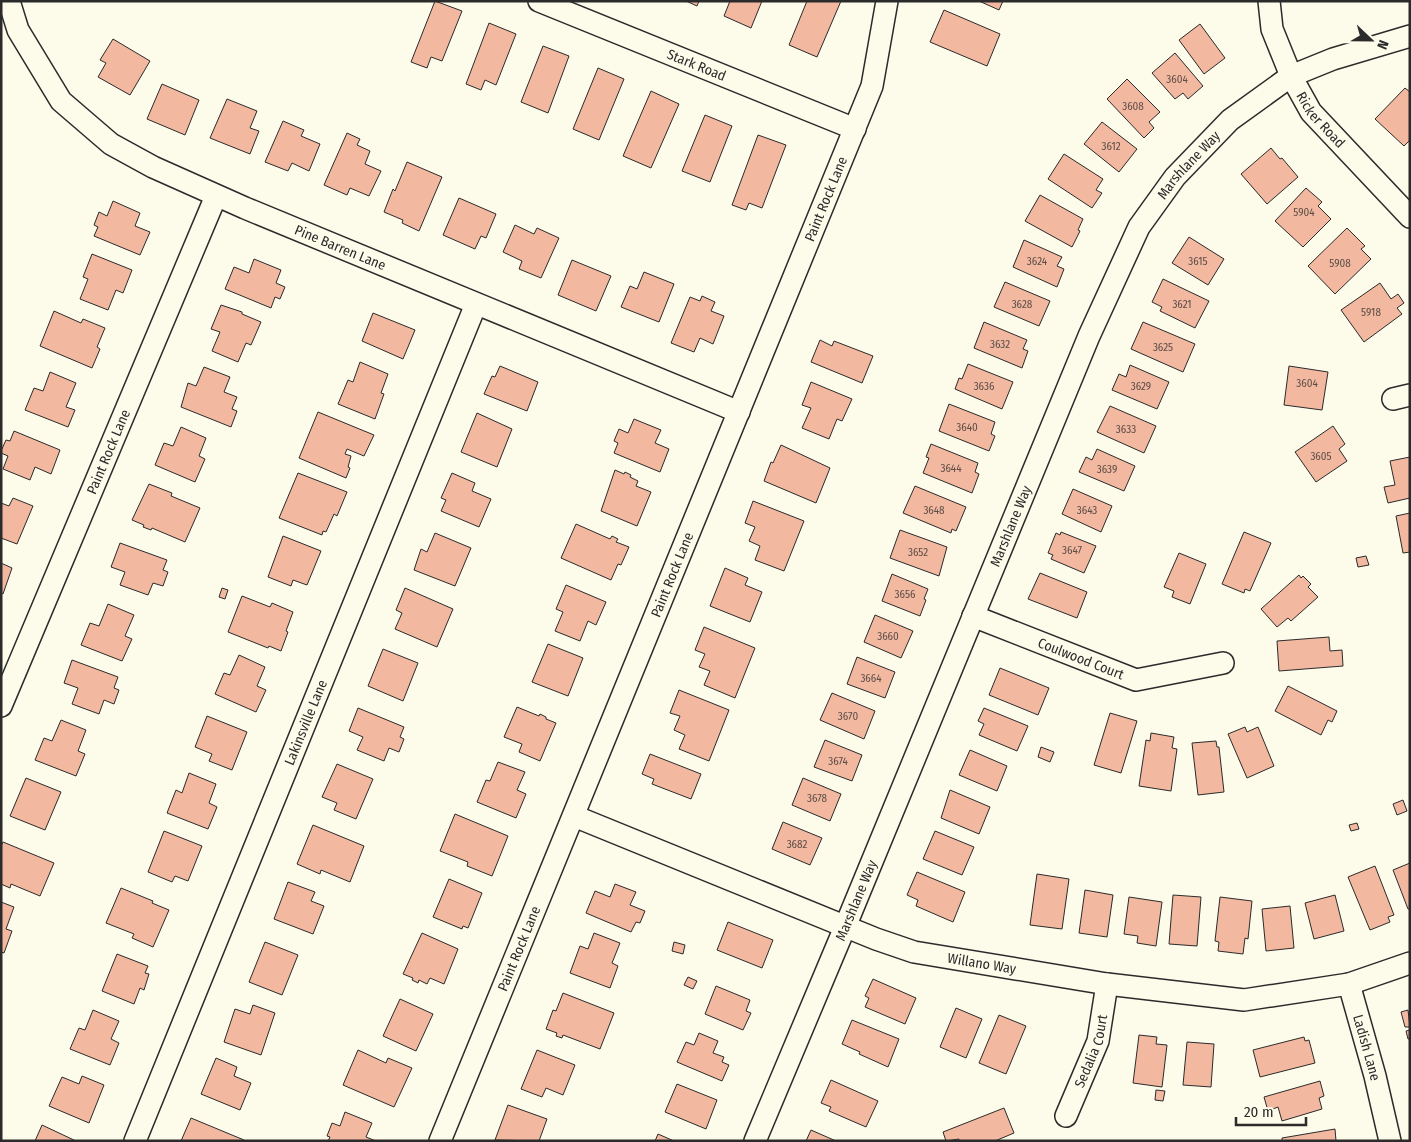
<svg xmlns="http://www.w3.org/2000/svg" width="1411" height="1142" viewBox="0 0 1411 1142" font-family="'Fira Sans Condensed',sans-serif">
	<style>
		.building { fill: #f2b8a0; stroke: #2b2b2b }
		.lines { fill: none; stroke-linecap: round; stroke-linejoin: round }
		.street-casing { stroke: #2b2b2b; stroke-width: 24 }
		.street { stroke: #fdfbea; stroke-width: 21 }
		.labels { text-anchor: middle; dominant-baseline: central; stroke-width: 4; stroke-linejoin: round; paint-order: stroke }
		.number-label { font-size: 11px; fill: #5d4e48 }
		.street-label { font-size: 14px; fill: #2b2b2b; stroke: #fdfbea }
	</style>
	<rect width="100%" height="100%" fill="#fdfbea"/>
	<g class="building">
		<polygon points="435,1 462,11 442,61 431,57 427,68 411,62"/>
		<polygon points="686,1 699,1 697,6"/>
		<polygon points="730,1 762,1 751,28 724,16"/>
		<polygon points="807,1 841,1 817,57 789,45"/>
		<polygon points="979,1 1003,1 999,10"/>
		<polygon points="944,10 1000,34 987,66 930,42"/>
		<polygon points="489,23 516,34 496,85 485,80 481,90 466,84"/>
		<polygon points="1200,24 1225,58 1204,74 1179,40"/>
		<polygon points="113,39 150,61 130,95 98,77 106,63 100,60"/>
		<polygon points="543,46 569,56 548,113 521,102"/>
		<polygon points="1175,53 1203,86 1188,99 1183,93 1175,99 1152,73"/>
		<polygon points="598,68 624,79 599,140 573,129"/>
		<polygon points="1127,79 1160,112 1149,122 1154,128 1144,138 1107,99"/>
		<polygon points="162,84 199,100 185,135 147,119"/>
		<polygon points="1405,88 1410,92 1410,140 1404,146 1375,119"/>
		<polygon points="651,91 679,104 651,168 623,156"/>
		<polygon points="227,99 257,111 250,128 259,131 250,154 210,138"/>
		<polygon points="705,115 732,126 710,182 682,171"/>
		<polygon points="283,121 304,130 301,136 320,144 309,171 292,163 288,171 265,162"/>
		<polygon points="1102,122 1137,149 1119,172 1084,144"/>
		<polygon points="347,133 360,139 357,145 370,151 365,164 381,171 369,196 350,188 347,195 324,185"/>
		<polygon points="758,135 786,145 762,208 749,203 746,210 732,205"/>
		<polygon points="1271,148 1280,159 1282,158 1298,177 1267,204 1241,174"/>
		<polygon points="1064,154 1103,179 1096,190 1102,193 1092,208 1048,179"/>
		<polygon points="407,162 442,177 419,231 402,223 403,220 384,212 393,189 395,191"/>
		<polygon points="1306,188 1322,202 1318,206 1331,219 1303,247 1275,221"/>
		<polygon points="1040,195 1083,219 1078,230 1080,231 1072,247 1025,221"/>
		<polygon points="459,198 496,214 486,238 481,236 475,249 443,235"/>
		<polygon points="113,201 140,213 135,226 150,232 140,255 94,236 98,227 94,225 99,212 107,216"/>
		<polygon points="515,225 534,234 537,228 559,238 541,278 519,269 522,261 503,252"/>
		<polygon points="1347,228 1365,246 1361,249 1371,259 1335,294 1308,266"/>
		<polygon points="1189,237 1224,259 1208,285 1172,263"/>
		<polygon points="1024,240 1062,257 1057,266 1064,269 1057,287 1013,267"/>
		<polygon points="92,254 132,270 123,293 116,290 108,310 80,299 88,279 83,277"/>
		<polygon points="254,259 281,270 276,283 285,287 280,299 275,297 271,308 225,289 234,267 249,273"/>
		<polygon points="572,260 611,276 596,311 558,295"/>
		<polygon points="644,272 674,284 659,322 621,307 630,286 637,289"/>
		<polygon points="1163,279 1209,301 1195,328 1160,311 1162,307 1152,302"/>
		<polygon points="1005,282 1050,301 1039,326 994,307"/>
		<polygon points="1380,283 1391,299 1398,294 1404,303 1397,308 1402,314 1364,342 1341,310"/>
		<polygon points="702,296 715,302 711,311 724,316 713,344 700,338 694,352 671,343 690,297 700,301"/>
		<polygon points="221,305 242,312 242,314 261,322 251,345 246,343 238,362 212,351 220,332 211,329"/>
		<polygon points="54,311 81,323 83,319 105,328 97,347 100,349 92,368 40,346"/>
		<polygon points="373,313 415,330 403,359 362,341"/>
		<polygon points="984,322 1027,340 1023,349 1028,351 1022,368 974,348"/>
		<polygon points="1143,322 1195,344 1183,372 1131,349"/>
		<polygon points="820,340 832,346 834,341 873,356 862,383 811,362"/>
		<polygon points="360,362 388,374 381,393 384,394 375,419 338,404 348,380 353,382"/>
		<polygon points="968,364 1013,382 1002,409 955,389 959,378 962,379"/>
		<polygon points="1130,365 1169,382 1157,409 1112,390 1119,374 1126,377"/>
		<polygon points="500,366 538,382 527,411 484,394 492,376 495,377"/>
		<polygon points="1289,366 1328,372 1322,410 1284,405"/>
		<polygon points="204,367 230,377 224,392 237,397 232,409 237,411 231,427 181,407 188,383 196,386"/>
		<polygon points="50,372 76,383 66,407 75,410 68,427 25,410 34,388 43,391"/>
		<polygon points="811,382 852,399 842,421 837,419 829,439 802,428 811,408 802,405"/>
		<polygon points="949,404 995,422 991,434 995,436 989,451 939,431"/>
		<polygon points="1110,406 1156,426 1144,453 1097,432"/>
		<polygon points="318,412 374,435 364,456 347,449 345,454 351,456 348,467 350,468 346,478 299,458"/>
		<polygon points="477,413 512,429 497,467 461,452"/>
		<polygon points="634,419 661,430 655,443 669,449 660,472 614,453 618,443 614,441 619,429 628,433"/>
		<polygon points="1333,426 1345,444 1339,449 1347,461 1316,482 1295,452"/>
		<polygon points="181,427 206,438 199,456 205,459 195,482 155,465 164,443 173,446"/>
		<polygon points="14,431 60,450 51,474 35,467 30,480 3,469 8,456 1,453 1,451 6,440 10,441"/>
		<polygon points="931,444 978,463 975,472 979,474 972,493 923,473 929,458 926,457"/>
		<polygon points="781,445 830,468 816,503 764,481 771,462 773,463"/>
		<polygon points="1097,449 1135,466 1124,491 1079,472 1086,457 1092,460"/>
		<polygon points="1410,457 1410,498 1388,503 1384,487 1395,485 1390,461"/>
		<polygon points="615,470 624,474 625,472 631,475 630,477 638,481 636,486 651,492 637,526 601,511"/>
		<polygon points="298,473 347,492 337,516 334,514 326,532 323,531 322,535 279,518"/>
		<polygon points="452,473 475,483 472,491 491,499 479,527 441,511 446,500 441,498"/>
		<polygon points="149,484 172,493 171,496 200,508 185,542 152,528 151,530 143,527 144,525 132,520"/>
		<polygon points="915,486 966,507 956,531 952,529 951,533 903,513"/>
		<polygon points="1073,489 1112,506 1101,532 1062,514"/>
		<polygon points="13,498 33,506 17,544 1,538 1,503 9,506"/>
		<polygon points="753,501 804,521 784,571 755,560 760,546 749,541 755,527 745,523"/>
		<polygon points="1410,513 1410,552 1403,553 1396,516"/>
		<polygon points="576,524 610,539 612,536 618,539 616,542 629,547 621,565 618,564 611,580 561,558"/>
		<polygon points="900,530 947,547 939,576 890,558"/>
		<polygon points="1061,532 1096,546 1084,573 1051,559 1053,555 1048,553 1056,533 1060,535"/>
		<polygon points="1244,532 1271,543 1250,591 1245,589 1244,593 1222,584"/>
		<polygon points="435,533 471,548 455,586 414,570 421,549 427,552"/>
		<polygon points="283,536 321,551 307,585 293,580 291,586 268,577"/>
		<polygon points="120,543 167,560 163,570 168,572 163,586 153,583 148,595 120,585 125,572 111,567"/>
		<polygon points="1179,553 1206,564 1190,604 1172,597 1174,591 1164,587"/>
		<polygon points="1366,556 1369,565 1358,567 1356,558"/>
		<polygon points="1,563 12,568 3,594 1,593"/>
		<polygon points="725,568 748,578 745,585 762,592 750,622 710,606"/>
		<polygon points="1040,573 1087,592 1077,618 1028,599"/>
		<polygon points="892,574 928,589 924,599 926,600 920,616 882,601"/>
		<polygon points="1299,575 1301,578 1303,576 1311,584 1308,587 1318,597 1291,621 1288,618 1277,627 1261,609"/>
		<polygon points="566,585 606,602 596,625 588,621 580,641 555,631 563,612 556,609"/>
		<polygon points="222,588 228,590 225,599 219,597"/>
		<polygon points="405,588 453,609 437,647 395,629 402,613 396,610"/>
		<polygon points="242,596 270,607 272,603 293,612 286,631 288,632 281,651 269,646 268,648 228,632"/>
		<polygon points="108,604 134,615 125,636 132,639 122,661 81,645 90,623 99,626"/>
		<polygon points="875,615 913,631 901,658 864,642"/>
		<polygon points="704,627 755,648 735,698 704,685 710,671 699,667 705,654 695,650"/>
		<polygon points="1329,637 1330,651 1342,650 1343,666 1279,671 1277,641"/>
		<polygon points="548,644 583,658 568,696 532,682"/>
		<polygon points="383,649 418,663 403,701 368,686"/>
		<polygon points="239,655 265,667 257,686 266,690 256,712 215,694 224,673 230,675"/>
		<polygon points="857,657 895,672 885,698 847,684"/>
		<polygon points="72,660 118,677 114,688 119,690 114,704 104,700 99,714 72,704 78,688 64,683"/>
		<polygon points="1000,668 1049,688 1038,715 989,695"/>
		<polygon points="1288,686 1337,711 1332,722 1328,720 1321,735 1275,711"/>
		<polygon points="679,690 729,710 709,761 679,749 685,735 674,730 680,716 670,713"/>
		<polygon points="832,693 875,711 864,739 820,720"/>
		<polygon points="517,707 539,716 540,714 546,717 546,719 556,723 540,761 519,752 522,744 504,737"/>
		<polygon points="358,708 404,727 400,737 404,739 399,752 389,748 384,761 357,750 363,737 349,731"/>
		<polygon points="984,708 1028,726 1017,751 979,735 984,724 978,721"/>
		<polygon points="1110,713 1137,721 1121,773 1094,765"/>
		<polygon points="207,716 247,732 232,770 209,761 212,754 195,747"/>
		<polygon points="61,720 86,730 78,751 85,754 76,776 35,760 44,738 52,741"/>
		<polygon points="1245,727 1247,732 1258,727 1274,766 1247,778 1228,734"/>
		<polygon points="1151,733 1174,737 1172,748 1177,749 1171,791 1139,786 1146,740 1150,741"/>
		<polygon points="825,740 862,755 852,781 814,767"/>
		<polygon points="1216,741 1217,747 1219,747 1224,792 1198,795 1192,743"/>
		<polygon points="1041,747 1054,752 1050,762 1038,757"/>
		<polygon points="970,750 1007,766 997,791 959,775"/>
		<polygon points="650,754 701,774 691,799 652,784 654,779 642,774"/>
		<polygon points="498,762 525,772 517,790 526,794 516,818 477,802 486,780 490,781"/>
		<polygon points="337,764 373,779 356,819 334,810 337,803 322,797"/>
		<polygon points="189,773 216,784 209,803 217,807 208,829 167,813 176,790 182,793"/>
		<polygon points="26,778 61,792 45,830 10,816"/>
		<polygon points="803,778 841,794 830,821 792,805"/>
		<polygon points="950,790 990,807 979,834 941,818"/>
		<polygon points="1403,800 1407,811 1397,815 1393,804"/>
		<polygon points="455,814 508,836 492,876 467,866 468,862 440,851"/>
		<polygon points="783,822 822,838 810,865 772,849"/>
		<polygon points="1357,823 1359,829 1351,831 1349,825"/>
		<polygon points="313,825 364,846 350,882 321,870 320,874 297,864"/>
		<polygon points="164,831 202,846 188,881 175,876 172,882 148,872"/>
		<polygon points="935,831 974,847 962,875 923,859"/>
		<polygon points="3,842 54,863 40,896 11,884 10,888 1,884 1,846"/>
		<polygon points="1410,863 1410,909 1408,909 1393,870"/>
		<polygon points="1375,866 1394,915 1388,917 1390,922 1370,930 1348,877"/>
		<polygon points="917,872 965,892 953,922 916,906 918,900 907,895"/>
		<polygon points="1037,874 1069,879 1062,929 1030,925"/>
		<polygon points="449,879 482,893 468,928 463,926 462,929 433,917"/>
		<polygon points="288,882 315,892 311,901 324,906 313,934 274,919"/>
		<polygon points="615,884 636,892 630,905 645,911 640,923 636,922 631,932 586,913 595,891 610,897"/>
		<polygon points="121,888 153,901 152,903 169,910 153,947 132,938 134,934 106,923"/>
		<polygon points="1085,890 1113,895 1107,937 1079,933"/>
		<polygon points="1173,895 1201,897 1197,946 1169,944"/>
		<polygon points="1335,895 1344,931 1314,939 1305,903"/>
		<polygon points="1129,897 1162,902 1156,946 1137,943 1138,936 1124,934"/>
		<polygon points="1220,897 1252,901 1248,939 1245,938 1243,954 1218,951 1219,942 1215,941"/>
		<polygon points="1,902 14,907 6,929 12,931 4,953 1,952"/>
		<polygon points="1290,906 1294,948 1266,951 1262,909"/>
		<polygon points="728,922 773,940 762,968 717,950"/>
		<polygon points="422,933 458,949 444,984 430,978 427,984 419,980 418,983 412,980 413,978 403,974"/>
		<polygon points="594,933 620,943 612,963 618,966 610,988 570,973 580,946 588,949"/>
		<polygon points="265,942 298,955 282,995 249,982"/>
		<polygon points="674,942 685,945 683,954 672,951"/>
		<polygon points="117,954 148,966 145,973 149,974 144,990 140,988 134,1004 102,991"/>
		<polygon points="688,977 697,981 693,989 684,985"/>
		<polygon points="873,979 916,998 905,1024 865,1007 869,998 865,996"/>
		<polygon points="716,986 750,1000 746,1011 751,1013 743,1030 705,1014"/>
		<polygon points="563,993 614,1013 600,1049 563,1035 562,1038 556,1036 557,1033 546,1029 553,1010 556,1011"/>
		<polygon points="400,999 433,1014 416,1051 383,1036"/>
		<polygon points="253,1005 275,1013 261,1055 224,1042 235,1009 250,1014"/>
		<polygon points="956,1008 982,1019 966,1058 940,1047"/>
		<polygon points="93,1010 119,1021 111,1039 119,1043 110,1065 70,1049 79,1028 85,1030"/>
		<polygon points="1408,1010 1410,1027 1405,1027 1401,1012"/>
		<polygon points="999,1015 1026,1026 1006,1074 979,1063"/>
		<polygon points="852,1020 899,1039 888,1067 859,1054 860,1052 842,1044"/>
		<polygon points="1410,1030 1410,1039 1408,1039 1406,1031"/>
		<polygon points="699,1033 718,1041 713,1053 724,1057 722,1062 729,1065 722,1081 677,1062 686,1042 694,1045"/>
		<polygon points="1139,1035 1157,1037 1156,1044 1167,1045 1162,1087 1133,1083"/>
		<polygon points="1304,1037 1305,1041 1309,1040 1315,1063 1260,1077 1253,1050"/>
		<polygon points="1187,1042 1214,1044 1211,1087 1183,1085"/>
		<polygon points="358,1050 386,1063 388,1058 412,1068 394,1107 343,1085"/>
		<polygon points="537,1050 575,1065 563,1095 546,1088 542,1097 521,1089"/>
		<polygon points="216,1058 237,1067 234,1076 251,1083 240,1110 201,1094"/>
		<polygon points="82,1076 104,1085 89,1123 49,1106 62,1077 79,1084"/>
		<polygon points="831,1080 878,1101 866,1127 829,1111 831,1107 821,1103"/>
		<polygon points="1320,1081 1324,1096 1319,1098 1322,1109 1282,1121 1278,1107 1268,1111 1264,1097"/>
		<polygon points="677,1084 717,1100 706,1129 665,1112"/>
		<polygon points="1156,1090 1165,1091 1163,1101 1155,1100"/>
		<polygon points="508,1105 547,1119 539,1141 495,1140"/>
		<polygon points="1004,1108 1014,1133 995,1141 959,1141 959,1139 946,1141 943,1132"/>
		<polygon points="345,1112 372,1123 366,1137 376,1141 328,1141 330,1137 327,1136 332,1123 340,1126"/>
		<polygon points="191,1118 244,1140 243,1141 181,1141"/>
		<polygon points="42,1125 76,1141 35,1141"/>
		<polygon points="1335,1129 1336,1141 1282,1141 1282,1138"/>
		<polygon points="811,1130 836,1141 806,1141"/>
		<polygon points="658,1134 674,1141 655,1141"/>
	</g>
	<g class="lines">
		<g class="street-casing">
			<g id="street">
				<path id="s1" d="M9 1 18 30 61 101 111 144 153 167 245 208 739 412"/>
				<path id="s2" d="M539 1 855 129"/>
				<path id="s3" d="M1269 1 1272 29 1291 76 1311 112 1410 217"/>
				<polyline points="1393,399 1410,395"/>
				<path id="s4" d="M973 616 1136 680 1223 663"/>
				<path id="s5" d="M1 706 216 196"/>
				<path id="s6" d="M574 816 876 939 914 952 1107 984 1244 1000 1349 984 1410 963"/>
				<path id="s7" d="M1349 984 1375 1076 1390 1141"/>
				<path id="s8" d="M1066 1116 1098 1041 1107 984"/>
				<path id="s9" d="M135 1141 476 304"/>
				<path id="s10" d="M440 1141 872 86 887 1"/>
				<path id="s11" d="M755 1141 845 927 1089 336 1139 227 1175 177 1230 120 1291 76 1333 59 1410 36"/>
			</g>
		</g>
		<use href="#street" class="street"/>
	</g>
	<g class="labels">
		<g class="number-label">
			<text x="1177" y="79">3604</text>
			<text x="1133" y="106">3608</text>
			<text x="1111" y="146">3612</text>
			<text x="1304" y="212">5904</text>
			<text x="1037" y="261">3624</text>
			<text x="1198" y="261">3615</text>
			<text x="1340" y="263">5908</text>
			<text x="1022" y="304">3628</text>
			<text x="1182" y="304">3621</text>
			<text x="1371" y="312">5918</text>
			<text x="1000" y="344">3632</text>
			<text x="1163" y="347">3625</text>
			<text x="1307" y="383">3604</text>
			<text x="984" y="386">3636</text>
			<text x="1141" y="386">3629</text>
			<text x="967" y="427">3640</text>
			<text x="1126" y="429">3633</text>
			<text x="1321" y="456">3605</text>
			<text x="951" y="468">3644</text>
			<text x="1107" y="469">3639</text>
			<text x="934" y="510">3648</text>
			<text x="1087" y="510">3643</text>
			<text x="1072" y="550">3647</text>
			<text x="918" y="552">3652</text>
			<text x="905" y="594">3656</text>
			<text x="888" y="636">3660</text>
			<text x="871" y="678">3664</text>
			<text x="848" y="716">3670</text>
			<text x="838" y="761">3674</text>
			<text x="817" y="798">3678</text>
			<text x="797" y="844">3682</text>
		</g>
		<g class="street-label">
			<text stroke="none"><textPath href="#s2" startOffset="170">Stark Road</textPath></text>
			<text stroke="none"><textPath href="#s3" startOffset="132">Ricker Road</textPath></text>
			<text stroke="none"><textPath href="#s11" startOffset="1071">Marshlane Way</textPath></text>
			<text stroke="none"><textPath href="#s10" startOffset="1018">Paint Rock Lane</textPath></text>
			<text stroke="none"><textPath href="#s1" startOffset="431">Pine Barren Lane</textPath></text>
			<text stroke="none"><textPath href="#s5" startOffset="276">Paint Rock Lane</textPath></text>
			<text stroke="none"><textPath href="#s11" startOffset="666">Marshlane Way</textPath></text>
			<text stroke="none"><textPath href="#s10" startOffset="612">Paint Rock Lane</textPath></text>
			<text stroke="none"><textPath href="#s4" startOffset="116">Coulwood Court</textPath></text>
			<text stroke="none"><textPath href="#s9" startOffset="452">Lakinsville Lane</textPath></text>
			<text stroke="none"><textPath href="#s11" startOffset="261">Marshlane Way</textPath></text>
			<text stroke="none"><textPath href="#s10" startOffset="208">Paint Rock Lane</textPath></text>
			<text stroke="none"><textPath href="#s6" startOffset="435">Willano Way</textPath></text>
			<text stroke="none"><textPath href="#s7" startOffset="66">Ladish Lane</textPath></text>
			<text stroke="none"><textPath href="#s8" startOffset="70">Sedalia Court</textPath></text>
		</g>
	</g>
	<rect width="1411" height="1142" fill="none" stroke="#2b2b2b" stroke-width="5"/>
	<g transform="translate(1371 40) rotate(112)" stroke="#fdfbea" stroke-width="4" paint-order="stroke">
	<path d="M0-4L9 19L0 12L-9 19Z" fill="#2b2b2b"/>
	<text y="-8" font-size="14" font-weight="bold" text-anchor="middle" fill="#2b2b2b">N</text>
	</g>
	<path d="M1236 1117v8h70v-8" fill="none" stroke="#2b2b2b" stroke-width="2.5"/>
	<text x="1244" y="1117" font-size="15" fill="#2b2b2b" stroke="#fdfbea" stroke-width="4" paint-order="stroke">20 m</text>
</svg>
